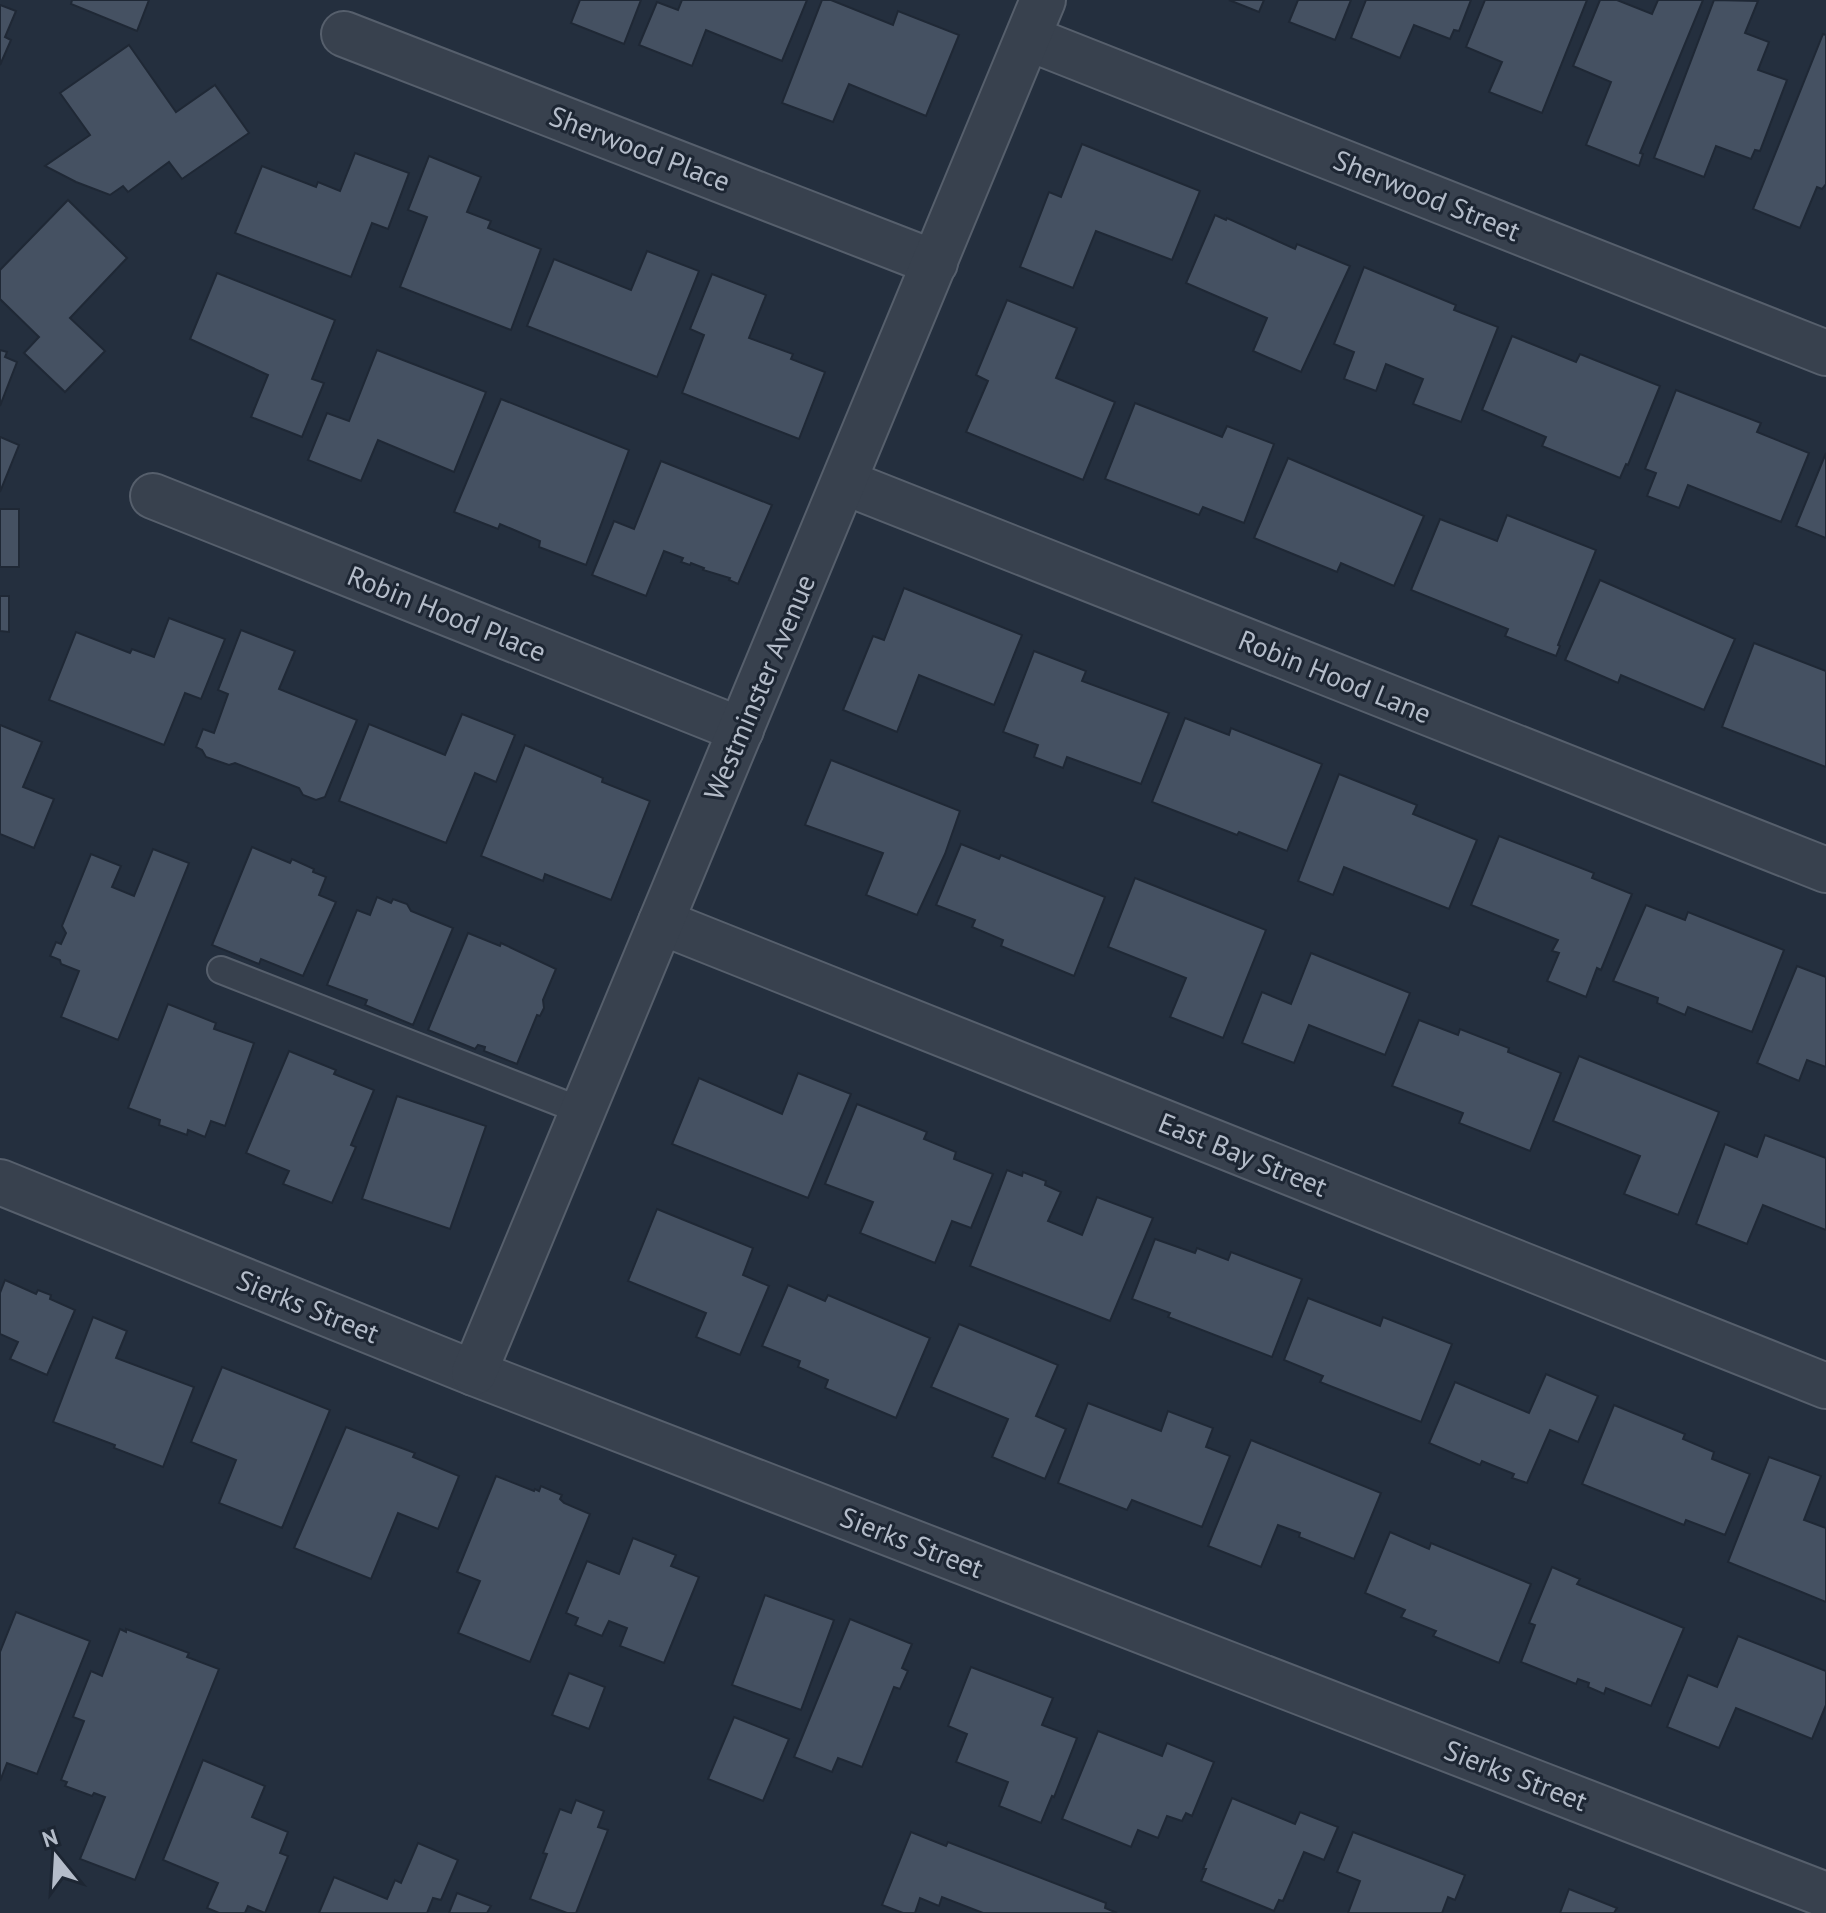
<svg xmlns="http://www.w3.org/2000/svg" width="1826" height="1913" viewBox="0 0 1826 1913" font-family="'PT Sans',sans-serif">
	<style>
		.building { fill: #455162; stroke: #1f2835; stroke-width: 2 }
		.lines { fill: none; stroke-linecap: round; stroke-linejoin: round }
		.service-casing { stroke: #565f6c; stroke-width: 30 }
		.minor-casing { stroke: #565f6c; stroke-width: 48 }
		.service { stroke: #38414e; stroke-width: 26 }
		.minor { stroke: #38414e; stroke-width: 44 }
		.labels { text-anchor: middle; dominant-baseline: central; stroke-width: 6; stroke-linejoin: round; paint-order: stroke }
		.street-label { font-size: 28px; fill: #b4bcc9; stroke: #1d2633 }
	</style>
	<rect width="100%" height="100%" fill="#242f3e"/>
	<g class="building">
		<polygon points="72,0 149,0 137,31 71,4"/>
		<polygon points="580,0 641,0 624,44 571,23"/>
		<polygon points="682,0 807,0 782,61 706,30 692,66 639,45 657,2 678,10"/>
		<polygon points="822,0 831,0 893,25 898,11 959,35 926,116 849,84 833,122 782,103"/>
		<polygon points="1229,0 1264,0 1259,12"/>
		<polygon points="1298,0 1351,0 1335,40 1289,22"/>
		<polygon points="1366,0 1471,0 1459,31 1454,30 1450,39 1414,25 1400,58 1351,38"/>
		<polygon points="1485,0 1587,0 1542,113 1489,92 1502,62 1466,47"/>
		<polygon points="1600,0 1617,0 1652,14 1658,0 1703,0 1640,153 1643,154 1639,166 1586,145 1611,82 1573,66"/>
		<polygon points="1714,0 1758,1 1745,33 1769,42 1758,70 1787,80 1760,151 1755,150 1751,159 1716,146 1704,177 1654,158"/>
		<polygon points="0,5 16,11 5,37 11,40 0,65"/>
		<polygon points="1823,34 1826,35 1826,184 1822,189 1817,187 1800,228 1753,209"/>
		<polygon points="129,45 176,112 215,85 249,133 182,179 169,162 128,192 123,186 110,195 76,182 45,166 90,135 60,93"/>
		<polygon points="1082,144 1200,191 1172,260 1096,231 1073,288 1020,267 1049,192 1061,197"/>
		<polygon points="355,153 409,173 388,229 372,223 351,277 235,233 262,166 316,187 318,182 340,191"/>
		<polygon points="429,156 481,177 467,212 491,221 488,228 541,249 511,330 400,287 427,217 408,210"/>
		<polygon points="68,200 127,258 70,318 105,351 65,392 24,353 39,337 0,299 0,270"/>
		<polygon points="1215,215 1226,220 1227,218 1295,249 1297,244 1350,266 1301,372 1253,351 1267,318 1186,283"/>
		<polygon points="647,251 699,271 657,377 527,326 554,259 631,290"/>
		<polygon points="1364,267 1456,305 1454,310 1498,327 1461,422 1413,404 1423,379 1386,364 1376,391 1344,379 1354,352 1334,344"/>
		<polygon points="217,273 335,320 312,379 324,383 302,437 251,417 268,375 190,339"/>
		<polygon points="712,274 766,295 749,338 793,354 791,359 825,372 799,439 682,393 704,335 690,329"/>
		<polygon points="1007,300 1077,328 1056,378 1115,402 1083,480 966,432 988,381 976,375"/>
		<polygon points="1512,336 1576,362 1580,354 1660,386 1628,465 1626,464 1620,478 1542,446 1546,437 1482,410"/>
		<polygon points="0,350 7,352 5,357 17,362 0,406"/>
		<polygon points="377,350 486,392 454,472 378,440 361,481 308,460 327,413 349,421"/>
		<polygon points="1676,390 1761,423 1757,432 1809,453 1781,522 1688,485 1679,508 1647,496 1656,473 1645,469"/>
		<polygon points="501,399 629,450 586,565 539,547 540,541 500,524 498,529 454,512"/>
		<polygon points="1135,403 1222,437 1227,426 1274,444 1244,523 1203,507 1199,515 1105,479"/>
		<polygon points="0,437 19,445 0,492"/>
		<polygon points="1826,453 1826,538 1796,526"/>
		<polygon points="1288,458 1424,516 1394,586 1341,563 1337,572 1254,538"/>
		<polygon points="661,461 772,505 738,584 729,580 730,578 703,570 704,568 691,563 690,565 681,562 683,558 664,551 646,596 592,575 614,521 634,529"/>
		<rect x="0" y="509" width="19" height="58"/>
		<polygon points="1507,515 1596,550 1558,645 1560,646 1556,656 1505,636 1508,629 1411,590 1440,519 1497,541"/>
		<polygon points="1600,580 1735,639 1704,710 1621,675 1618,683 1565,660"/>
		<polygon points="904,588 1022,635 994,705 919,675 897,732 843,710 873,636 884,640"/>
		<polygon points="0,596 9,596 9,632 0,631"/>
		<polygon points="169,618 225,639 201,699 185,693 164,745 49,700 76,632 130,653 132,649 154,657"/>
		<polygon points="241,630 295,651 279,689 357,720 325,797 316,800 303,795 299,788 235,763 229,765 206,757 202,750 196,747 203,729 214,733 228,694 218,690"/>
		<polygon points="1754,643 1826,671 1826,767 1722,727"/>
		<polygon points="1034,651 1086,671 1082,681 1169,713 1141,784 1067,757 1063,768 1034,757 1038,745 1003,732"/>
		<polygon points="462,714 515,735 496,782 475,773 446,843 339,801 369,724 445,755"/>
		<polygon points="1185,718 1229,735 1231,728 1322,764 1287,851 1239,832 1237,835 1152,802"/>
		<polygon points="0,725 42,742 23,787 54,799 34,848 0,834"/>
		<polygon points="525,745 603,778 602,782 650,801 611,900 545,874 543,881 481,856"/>
		<polygon points="831,760 960,811 945,854 917,915 866,895 883,853 805,825"/>
		<polygon points="1339,774 1417,805 1413,814 1477,840 1449,909 1344,867 1333,895 1298,881"/>
		<polygon points="1499,836 1594,873 1592,878 1632,894 1601,970 1597,968 1586,997 1547,981 1559,953 1552,951 1558,940 1471,905"/>
		<polygon points="961,844 999,859 1001,855 1105,897 1074,976 1001,946 1003,940 972,927 975,920 936,905"/>
		<polygon points="252,847 290,863 292,859 314,869 313,872 326,877 319,895 336,902 303,976 261,959 259,964 212,945"/>
		<polygon points="153,849 189,863 118,1040 61,1017 79,971 61,964 60,960 50,956 56,942 61,944 66,933 62,926 91,854 121,866 112,887 134,896"/>
		<polygon points="1135,878 1266,930 1223,1038 1170,1017 1186,978 1108,947"/>
		<polygon points="377,897 391,903 393,899 407,904 411,911 453,928 413,1025 365,1005 367,1000 327,985 357,910 370,915"/>
		<polygon points="1646,905 1685,920 1688,912 1784,950 1752,1032 1688,1007 1685,1015 1657,1003 1658,998 1613,981"/>
		<polygon points="468,933 500,946 501,943 556,969 543,1000 544,1008 540,1016 537,1015 517,1064 484,1051 485,1047 478,1045 475,1049 428,1030"/>
		<polygon points="1311,953 1410,993 1385,1055 1309,1025 1294,1063 1242,1043 1262,992 1291,1004"/>
		<polygon points="1797,966 1826,977 1826,1067 1807,1060 1799,1081 1757,1063"/>
		<polygon points="168,1004 216,1023 214,1029 254,1043 225,1126 211,1121 205,1137 188,1130 187,1135 159,1125 160,1120 128,1108"/>
		<polygon points="1419,1020 1458,1035 1460,1029 1509,1048 1508,1052 1561,1073 1530,1151 1459,1123 1463,1113 1392,1086"/>
		<polygon points="289,1051 336,1070 334,1074 374,1090 351,1145 356,1147 332,1203 283,1184 289,1171 246,1153"/>
		<polygon points="1579,1056 1719,1112 1678,1215 1624,1194 1640,1156 1553,1121"/>
		<polygon points="798,1073 851,1094 808,1198 672,1144 699,1078 782,1114"/>
		<polygon points="397,1096 486,1126 450,1229 362,1199"/>
		<polygon points="857,1104 927,1132 924,1139 956,1152 954,1159 993,1174 971,1228 952,1221 935,1263 860,1233 873,1202 825,1184"/>
		<polygon points="1765,1135 1826,1158 1826,1230 1763,1205 1747,1244 1696,1224 1725,1144 1757,1157"/>
		<polygon points="1007,1170 1022,1176 1023,1172 1046,1181 1045,1185 1061,1192 1048,1221 1082,1235 1097,1197 1153,1218 1110,1321 970,1266"/>
		<polygon points="657,1209 753,1248 743,1275 769,1286 740,1355 696,1337 706,1313 628,1281"/>
		<polygon points="1155,1239 1195,1253 1197,1248 1228,1260 1231,1252 1302,1279 1272,1357 1168,1317 1170,1313 1132,1299"/>
		<polygon points="5,1280 36,1294 38,1290 51,1295 50,1299 75,1310 47,1375 10,1359 18,1342 0,1334 0,1293"/>
		<polygon points="788,1285 825,1301 828,1295 930,1338 896,1418 825,1388 828,1380 798,1367 800,1361 762,1346"/>
		<polygon points="1308,1298 1380,1326 1383,1317 1452,1344 1421,1422 1320,1382 1323,1376 1284,1360"/>
		<polygon points="93,1317 127,1331 116,1358 194,1387 163,1467 114,1448 115,1445 53,1422"/>
		<polygon points="959,1324 1058,1365 1036,1416 1066,1429 1045,1479 992,1457 1008,1419 931,1387"/>
		<polygon points="222,1367 330,1410 282,1528 219,1503 236,1460 191,1442"/>
		<polygon points="1546,1374 1598,1396 1578,1442 1550,1430 1527,1483 1512,1478 1514,1474 1482,1461 1480,1465 1429,1443 1455,1382 1529,1413"/>
		<polygon points="1088,1403 1161,1431 1168,1411 1213,1428 1206,1447 1230,1456 1202,1527 1132,1500 1127,1510 1058,1483"/>
		<polygon points="1614,1405 1685,1434 1683,1439 1714,1452 1712,1459 1750,1474 1725,1535 1686,1520 1684,1525 1582,1484"/>
		<polygon points="346,1427 415,1453 413,1457 459,1476 438,1529 398,1513 371,1579 294,1548"/>
		<polygon points="1251,1440 1381,1493 1354,1559 1299,1537 1300,1533 1278,1525 1261,1567 1208,1546"/>
		<polygon points="1769,1457 1821,1476 1804,1520 1826,1528 1826,1602 1728,1562"/>
		<polygon points="496,1476 534,1491 535,1489 539,1491 541,1486 562,1495 560,1499 564,1503 590,1514 530,1662 458,1633 480,1581 457,1572"/>
		<polygon points="1390,1532 1429,1549 1431,1543 1531,1584 1499,1663 1433,1636 1436,1631 1401,1617 1405,1610 1365,1593"/>
		<polygon points="633,1538 676,1555 671,1566 699,1577 664,1663 620,1646 627,1628 609,1621 602,1636 575,1625 578,1618 566,1613 587,1561 619,1574"/>
		<polygon points="1552,1567 1580,1579 1577,1584 1684,1628 1651,1706 1606,1688 1604,1694 1588,1687 1589,1683 1578,1679 1576,1684 1521,1662 1535,1625 1529,1623"/>
		<polygon points="765,1595 834,1620 801,1710 732,1685"/>
		<polygon points="16,1612 90,1641 37,1774 7,1763 0,1781 0,1652"/>
		<polygon points="850,1619 912,1644 902,1668 908,1671 900,1689 894,1687 862,1767 838,1758 832,1772 794,1757"/>
		<polygon points="120,1629 126,1632 126,1629 189,1653 187,1657 219,1669 135,1880 80,1859 105,1797 94,1793 92,1796 65,1786 67,1782 61,1780 84,1721 73,1717 91,1671 102,1676"/>
		<polygon points="1738,1636 1826,1671 1826,1705 1812,1739 1736,1708 1719,1748 1667,1727 1688,1675 1717,1687"/>
		<polygon points="971,1667 1053,1698 1042,1725 1077,1738 1054,1797 1052,1796 1041,1823 999,1806 1008,1782 956,1762 967,1734 948,1726"/>
		<polygon points="569,1673 605,1687 589,1729 552,1715"/>
		<polygon points="734,1717 789,1739 763,1801 708,1779"/>
		<polygon points="1098,1731 1162,1756 1167,1743 1214,1762 1192,1816 1186,1813 1182,1821 1167,1816 1158,1838 1138,1830 1131,1847 1062,1819"/>
		<polygon points="203,1760 265,1786 252,1817 288,1832 280,1853 288,1856 265,1913 248,1906 245,1913 219,1913 207,1908 218,1883 163,1860"/>
		<polygon points="1232,1798 1295,1824 1300,1812 1338,1827 1324,1860 1304,1852 1283,1901 1279,1900 1274,1911 1201,1881 1206,1869 1203,1869"/>
		<polygon points="576,1800 604,1811 598,1827 608,1830 576,1913 567,1913 530,1899 547,1854 543,1853 560,1809 571,1813"/>
		<polygon points="911,1832 946,1846 948,1842 1106,1903 1105,1908 1117,1913 983,1913 942,1897 939,1906 920,1898 915,1913 903,1913 882,1905"/>
		<polygon points="1353,1832 1465,1875 1455,1900 1448,1897 1442,1913 1348,1913 1360,1881 1337,1872"/>
		<polygon points="418,1843 458,1860 441,1900 433,1898 427,1913 319,1913 334,1877 387,1899 395,1880 401,1883"/>
		<polygon points="1569,1889 1617,1908 1614,1913 1560,1913"/>
		<polygon points="457,1893 491,1906 487,1913 449,1913"/>
	</g>
	<g class="lines">
		<g class="service-casing">
			<polyline id="service" points="221,970 582,1111"/>
		</g>
		<g class="minor-casing">
			<g id="minor">
				<polyline points="344,34 935,263"/>
				<polyline points="1028,38 1826,353"/>
				<polyline points="844,482 1826,870"/>
				<polyline points="153,496 741,730"/>
				<polyline points="661,922 1826,1386"/>
				<polyline points="0,1182 474,1373 1826,1895"/>
				<polyline points="474,1373 1043,0"/>
			</g>
		</g>
		<use href="#service" class="service"/>
		<use href="#minor" class="minor"/>
	</g>
	<g class="labels">
		<g class="street-label">
			<text transform="translate(640 148) rotate(21)">Sherwood Place</text>
			<text transform="translate(1427 195) rotate(22)">Sherwood Street</text>
			<text transform="translate(447 613) rotate(22)">Robin Hood Place</text>
			<text transform="translate(1335 676) rotate(22)">Robin Hood Lane</text>
			<text transform="translate(759 687) rotate(-67)">Westminster Avenue</text>
			<text transform="translate(1243 1154) rotate(22)">East Bay Street</text>
			<text transform="translate(308 1306) rotate(22)">Sierks Street</text>
			<text transform="translate(912 1542) rotate(21)">Sierks Street</text>
			<text transform="translate(1516 1775) rotate(21)">Sierks Street</text>
		</g>
	</g>
	<g transform="translate(56 1857) rotate(342)" stroke="#1d2633" stroke-width="6" paint-order="stroke">
	<path d="M0-6L14 30L0 20L-14 30Z" fill="#b4bcc9"/>
	<text y="-12" font-size="22" font-weight="bold" text-anchor="middle" fill="#b4bcc9">N</text>
	</g>
</svg>
